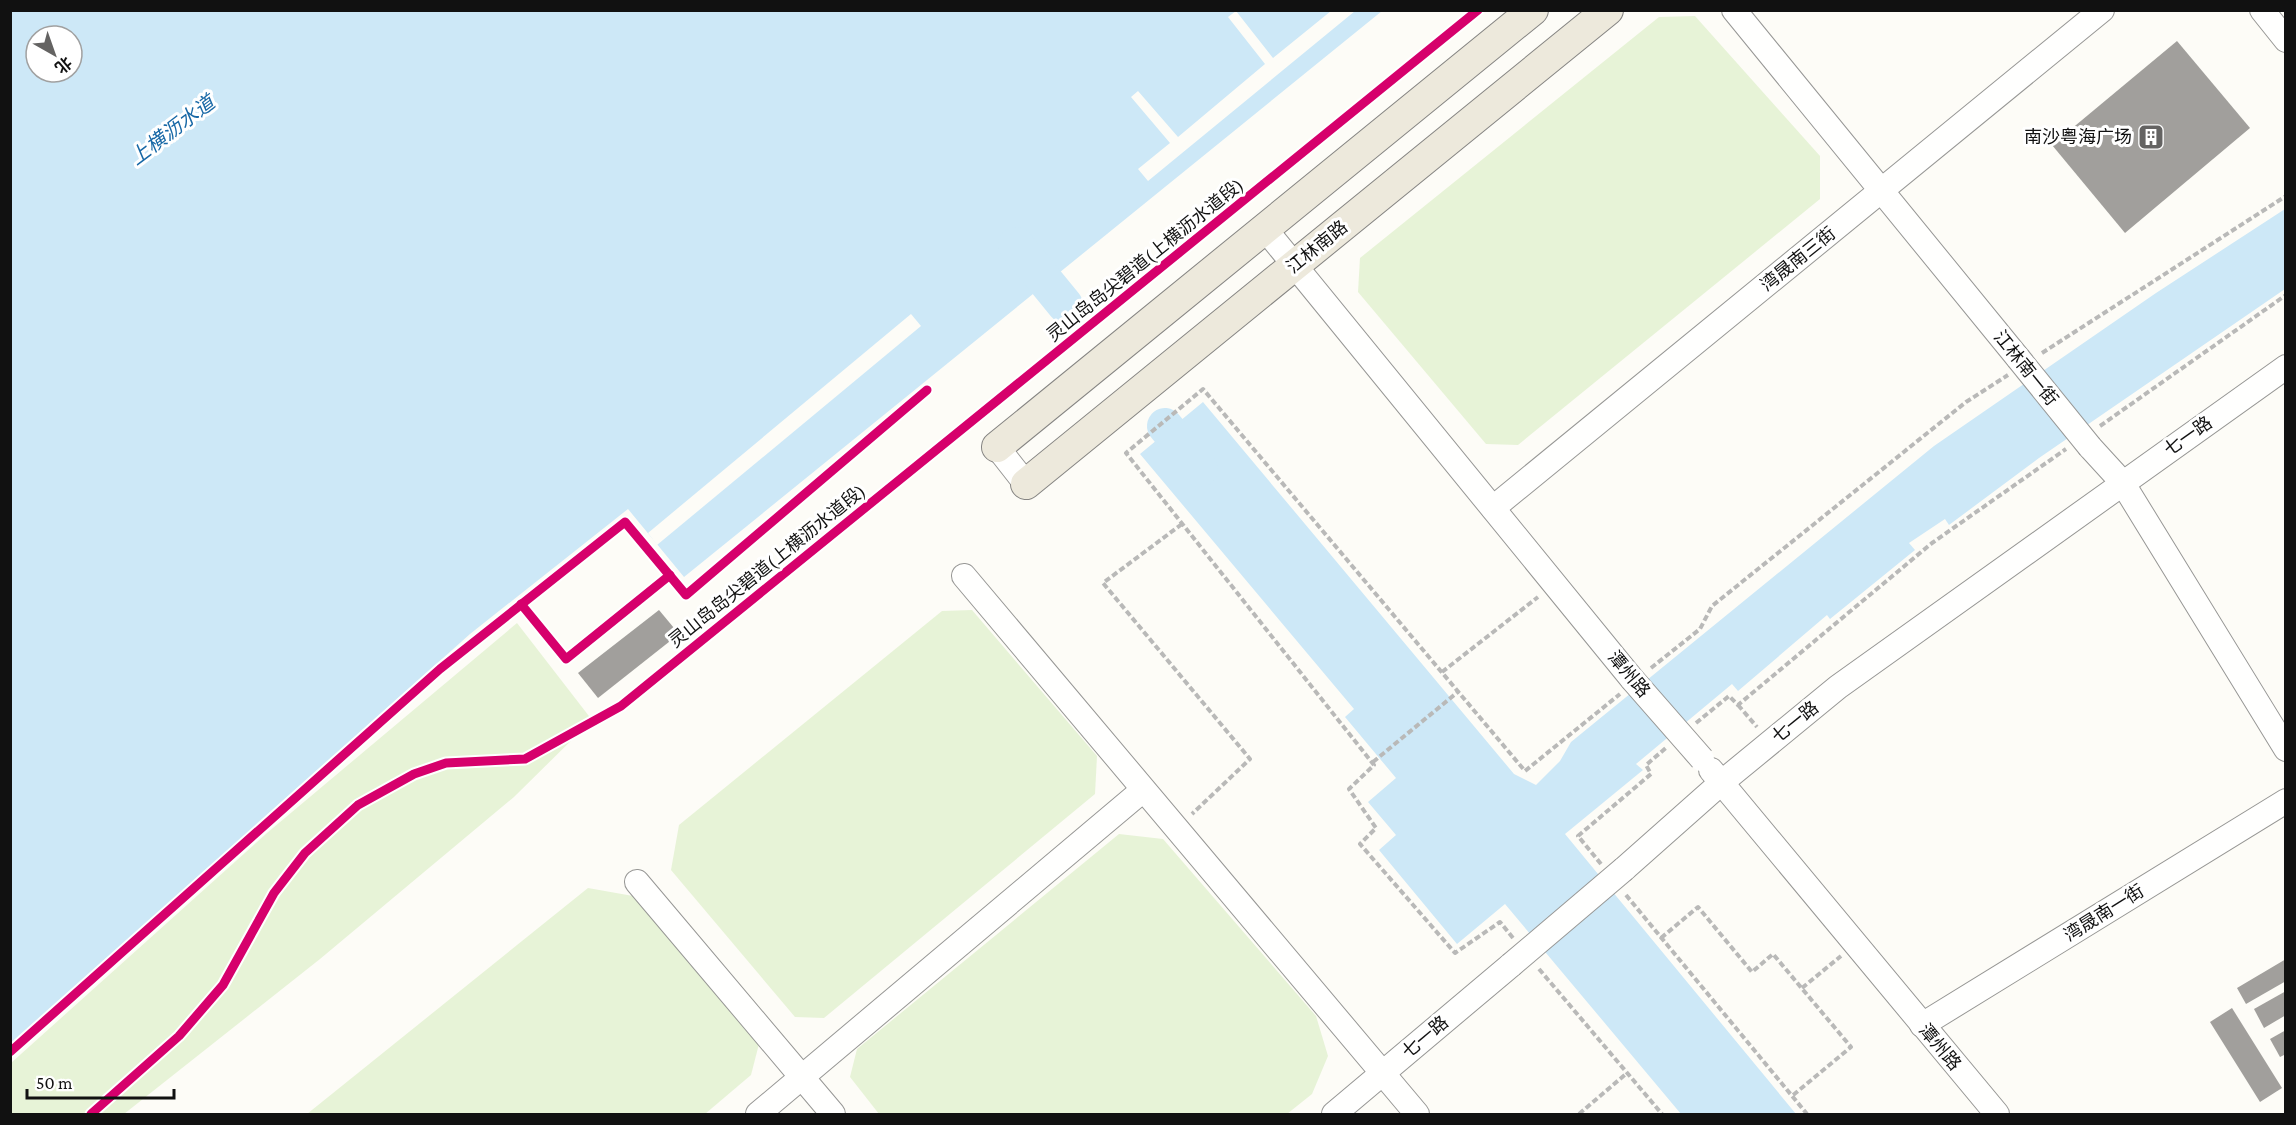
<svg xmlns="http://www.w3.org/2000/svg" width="2296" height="1125" viewBox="0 0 2296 1125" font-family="'Crimson Pro','Noto Sans SC',serif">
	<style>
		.green { fill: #e7f3d7 }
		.water { fill: #cde8f7; fill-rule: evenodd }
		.pier { fill: #fdfcf7 }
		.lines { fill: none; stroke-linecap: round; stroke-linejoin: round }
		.river { stroke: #cde8f7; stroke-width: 36 }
		.building { fill: #a19f9c }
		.minor-casing { stroke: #979795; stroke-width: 26 }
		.major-casing { stroke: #858482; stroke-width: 32 }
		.path { stroke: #b9b9b8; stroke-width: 4; stroke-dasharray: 6 3; stroke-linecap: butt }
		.minor { stroke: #fffffe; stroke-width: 24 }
		.major { stroke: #ede9dc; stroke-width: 30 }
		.minor-bridge-casing { stroke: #979795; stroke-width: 26; stroke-linecap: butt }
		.minor-bridge { stroke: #fffffe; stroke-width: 24 }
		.cycleway-casing { stroke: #fff; stroke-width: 13 }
		.cycleway { stroke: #d6006c; stroke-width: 9 }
		.labels { text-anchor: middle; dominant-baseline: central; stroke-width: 6; stroke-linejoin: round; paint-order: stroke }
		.poi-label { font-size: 18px; fill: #111; stroke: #fff; text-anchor: end }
		.street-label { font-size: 18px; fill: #111; stroke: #fff }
		.water-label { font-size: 20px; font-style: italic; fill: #1768a6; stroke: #fff }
	</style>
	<rect width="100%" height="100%" fill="#fdfcf7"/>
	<g class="green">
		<polygon points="1695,16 1820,156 1820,199 1518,445 1486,444 1358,292 1360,258 1659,17"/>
		<polygon points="972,610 1097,756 1095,794 824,1018 795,1017 671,870 679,825 942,611"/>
		<polygon points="517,623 592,720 514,797 320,959 124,1114 11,1114 11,1063 267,833"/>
		<polygon points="1119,834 1163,839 1316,1016 1328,1056 1312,1094 1287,1114 879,1114 850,1077 857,1049"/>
		<polygon points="588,888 633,896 759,1044 751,1075 705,1114 307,1114"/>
	</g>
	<g class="water">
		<path d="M11 11H1382L684 577 628 509 470 634 11 1044ZM36 36H72V72H36Z"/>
		<polygon points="2285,209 2285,289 2039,458 1949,525 1945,519 1909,543 1915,550 1830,619 1827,615 1738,691 1732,684 1636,764 1643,770 1565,834 1796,1114 1681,1114 1505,904 1457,944 1379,850 1396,835 1368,802 1396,778 1345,717 1354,709 1140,454 1203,402 1514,774 1536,785 1560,761 1571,742 1934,446 2156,293"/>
	</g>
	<g class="pier">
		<polygon points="1236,11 1273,58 1331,11 1355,11 1148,181 1138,169 1170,143 1131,97 1138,91 1178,137 1265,64 1228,17"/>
		<polygon points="911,314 921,326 657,545 648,533"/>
	</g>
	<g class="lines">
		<g class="river">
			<polyline points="1016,245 1065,305"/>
			<polyline points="1165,426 1200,469"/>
		</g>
	</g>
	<g class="building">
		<polygon points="2177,41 2250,128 2125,233 2052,145"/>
		<polygon points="659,610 679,634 598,698 578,673"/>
		<polygon points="2286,959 2286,981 2246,1004 2237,988"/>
		<polygon points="2286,991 2286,1015 2264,1028 2254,1009"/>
		<polygon points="2232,1008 2282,1088 2260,1102 2210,1022"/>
		<polygon points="2286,1030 2286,1054 2280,1057 2270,1039"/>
	</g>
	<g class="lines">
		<g class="minor-casing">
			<g id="minor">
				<polyline points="1734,10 2018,358"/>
				<polyline points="2262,10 2286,40"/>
				<polyline points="1265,229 1632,679"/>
				<polyline points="997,447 1026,484"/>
				<polyline points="2090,447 2122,482 2286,749"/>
				<polyline points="1493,508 2102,10"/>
				<polyline points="964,576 1417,1114"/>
				<polyline points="1711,770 1997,1114"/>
				<polyline points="1624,869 1721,783 1838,687 2286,367"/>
				<polyline points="637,882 833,1114"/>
				<polyline points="1922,1025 2286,801"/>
				<polyline points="758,1114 1143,790"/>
				<polyline points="1334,1114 1511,965"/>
			</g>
		</g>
		<g class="major-casing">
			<g id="major">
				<polyline points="997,447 1533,10"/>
				<polyline points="1026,484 1608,10"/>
			</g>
		</g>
		<g class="path">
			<polyline points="2042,353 2286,196"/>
			<polyline points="2100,426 2286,295"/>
			<polyline points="1182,524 1103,583 1250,759 1192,814"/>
			<polyline points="1651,668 1700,629 1712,606 1966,402 2008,375"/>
			<polyline points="1442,672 1538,597"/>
			<polyline points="1738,705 1757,727"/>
			<polyline points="1696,723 1729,696 1738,705 1932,543 2066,449"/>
			<polyline points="1373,762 1459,691"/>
			<polyline points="1601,864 1578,836 1651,774 1646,765 1667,747"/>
			<polyline points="1626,895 1807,1114"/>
			<polyline points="1513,938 1500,922 1455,953 1360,844 1376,828 1349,789 1374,765 1126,453 1203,389 1525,771 1620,694"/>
			<polyline points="1661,938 1698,907 1752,972 1773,954 1851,1047 1792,1096"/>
			<polyline points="1539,969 1662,1114"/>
			<polyline points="1802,988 1841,956"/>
			<polyline points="1579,1114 1627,1073"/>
		</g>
		<use href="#minor" class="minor"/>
		<use href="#major" class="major"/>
		<g class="minor-bridge-casing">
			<g id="minor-bridge">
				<polyline points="2018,358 2090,447"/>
				<polyline points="1632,679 1702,759"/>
				<polyline points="1511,965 1624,869"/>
			</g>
		</g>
		<use href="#minor-bridge" class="minor-bridge"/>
		<g class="cycleway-casing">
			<g id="cycleway">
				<polyline points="521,604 566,659 670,575"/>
				<polyline points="10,1052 440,669 625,522 686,595 927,390"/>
				<polyline points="91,1114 179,1036 223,985 274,893 305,853 358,805 414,774 446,763 525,759 621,706 1478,10"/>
			</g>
		</g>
		<use href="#cycleway" class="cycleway"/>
	</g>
	<defs>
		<g id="building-square" transform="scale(1.35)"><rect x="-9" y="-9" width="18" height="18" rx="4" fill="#646362" stroke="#fff"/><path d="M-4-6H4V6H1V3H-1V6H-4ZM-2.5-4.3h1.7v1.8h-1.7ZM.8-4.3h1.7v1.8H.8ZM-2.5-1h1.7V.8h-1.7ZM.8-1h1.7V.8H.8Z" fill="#fff"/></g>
	</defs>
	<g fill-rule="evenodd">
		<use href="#building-square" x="2151" y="137"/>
	</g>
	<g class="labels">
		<g class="poi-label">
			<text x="2132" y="137">南沙粤海广场</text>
		</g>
		<g class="street-label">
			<text transform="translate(1317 247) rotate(-39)">江林南路</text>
			<text transform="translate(1798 259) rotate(-39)">湾晟南三街</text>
			<text transform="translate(1145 260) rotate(-39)">灵山岛岛尖碧道(上横沥水道段)</text>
			<text transform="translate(2026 368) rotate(51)">江林南一街</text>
			<text transform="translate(2188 436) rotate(-35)">七一路</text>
			<text transform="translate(767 566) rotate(-39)">灵山岛岛尖碧道(上横沥水道段)</text>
			<text transform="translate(1629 674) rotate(50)">潭州路</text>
			<text transform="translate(1795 722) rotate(-39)">七一路</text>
			<text transform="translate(2104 913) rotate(-32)">湾晟南一街</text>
			<text transform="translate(1425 1037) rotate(-40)">七一路</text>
			<text transform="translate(1940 1047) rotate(50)">潭州路</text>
		</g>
		<g class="water-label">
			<text transform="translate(172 130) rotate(-37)">上横沥水道</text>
		</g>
	</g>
	<rect width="2296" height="1125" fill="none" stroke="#111111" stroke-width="24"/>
	<g transform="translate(54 54) rotate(140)"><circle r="28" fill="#ffffff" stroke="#a0a0a0" stroke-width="1.5"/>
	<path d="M0-4.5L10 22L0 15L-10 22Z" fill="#646362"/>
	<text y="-9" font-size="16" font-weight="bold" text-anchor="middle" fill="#111111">北</text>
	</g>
	<path d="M27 1089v9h147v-9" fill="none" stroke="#111111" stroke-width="3"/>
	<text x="36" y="1089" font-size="18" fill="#111111" stroke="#ffffff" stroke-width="4.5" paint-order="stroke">50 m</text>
</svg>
